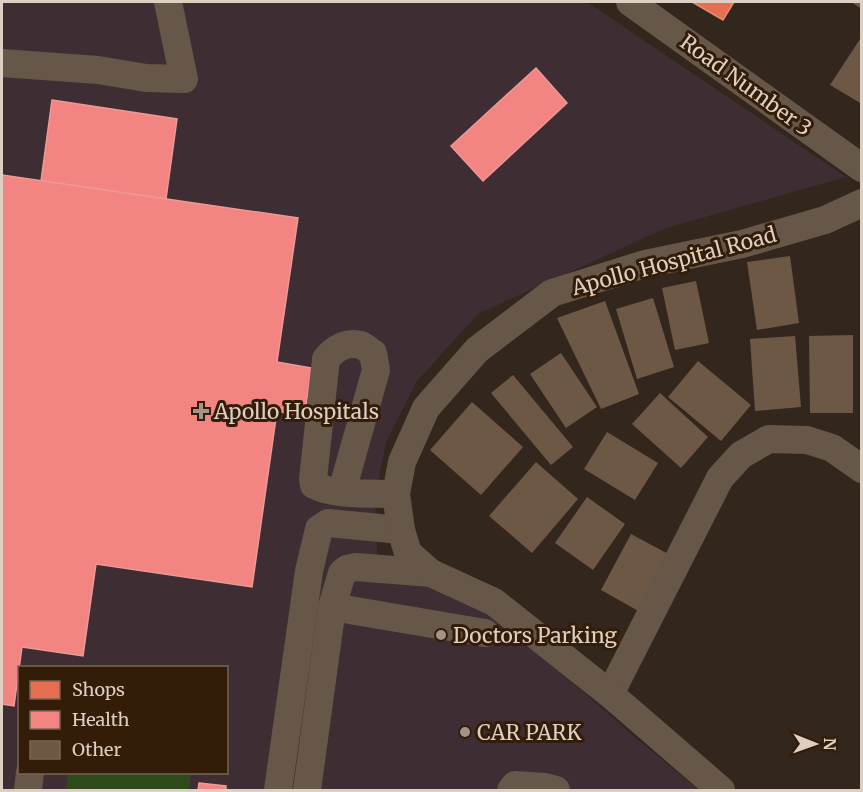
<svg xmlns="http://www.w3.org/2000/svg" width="863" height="792" viewBox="0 0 863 792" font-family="Merriweather,serif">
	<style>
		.industrial { fill: #3e2d33; fill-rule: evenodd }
		.green { fill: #2d4a1a }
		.shops { fill: #e76f51; stroke: #e48c73; stroke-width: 1.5 }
		.health { fill: #f28482; stroke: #ec9a96; stroke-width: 1.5 }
		.building { fill: #6d5846 }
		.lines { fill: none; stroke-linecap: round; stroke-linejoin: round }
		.minor { stroke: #675748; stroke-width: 28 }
		.poi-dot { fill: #a29489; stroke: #331d09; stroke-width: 2 }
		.labels { text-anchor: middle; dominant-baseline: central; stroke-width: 6; stroke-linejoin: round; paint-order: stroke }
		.street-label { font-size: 21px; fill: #decfc3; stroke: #331d09 }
		.poi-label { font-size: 21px; fill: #decfc3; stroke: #331d09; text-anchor: start }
	</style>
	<rect width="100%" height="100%" fill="#33271d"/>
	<path class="industrial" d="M2 2H587L846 177 666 228 478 314 417 381 386 442 375 498 378 577 451 591 510 620 539 653 637 739 699 790H2ZM20 668H226V772H20Z"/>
	<polygon class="green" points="68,773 68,772 191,773 189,790 66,790"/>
	<polygon class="shops" points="692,2 734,2 723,20"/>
	<g class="health">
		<polygon points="536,68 567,103 483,181 451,146"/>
		<polygon points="52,100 177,119 166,199 41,181"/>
		<polygon points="2,175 298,218 277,362 312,368 304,417 277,411 252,587 96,564 83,656 22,647 14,706 2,704"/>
		<polygon points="199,783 226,786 226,790 198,790"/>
	</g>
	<g class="building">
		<polygon points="851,2 862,2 862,9"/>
		<polygon points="862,36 862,104 830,85"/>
		<polygon points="790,256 799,323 757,330 747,262"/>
		<polygon points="696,281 709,343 675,350 662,288"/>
		<polygon points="653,298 674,367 637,379 616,309"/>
		<polygon points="605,301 639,394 601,409 557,318"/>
		<polygon points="853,335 853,413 810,413 809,336"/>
		<polygon points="795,336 801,407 755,411 750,339"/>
		<polygon points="561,353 597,407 566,428 530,374"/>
		<polygon points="698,361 751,405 721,441 668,397"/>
		<polygon points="513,375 573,447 551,465 491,393"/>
		<polygon points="660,393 708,437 681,468 632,424"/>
		<polygon points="472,402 523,447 481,495 430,450"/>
		<polygon points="607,432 658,463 635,500 584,469"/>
		<polygon points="536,462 578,499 532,553 489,516"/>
		<polygon points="587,497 625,524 593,570 555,543"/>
		<polygon points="631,534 672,556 642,613 601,590"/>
	</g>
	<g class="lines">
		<g class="minor">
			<polyline points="630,2 862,168"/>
			<polyline points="2,63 98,70 146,78 184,79 168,2"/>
			<path d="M342 491 376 370 373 353C369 351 365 346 361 345 347 341 334 349 326 359L313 479 314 485C333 496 373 493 396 494"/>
			<polyline points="332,607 485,633"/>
			<polyline points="610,694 720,478 741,455 769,439 807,440 832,448 862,469"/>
			<polyline points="28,790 30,772"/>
			<polyline points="278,790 309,571 319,529 328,523 401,530"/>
			<polyline points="307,790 332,607 342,573 347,569 356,567 431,573"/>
			<polyline points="511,790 515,785 545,787 556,790"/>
			<polyline points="721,790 610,694 494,602 431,573 408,553 401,530 396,494 402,462 426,408 477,350 552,293 645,264 742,244 825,220 862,203"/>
		</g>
	</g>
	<g class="poi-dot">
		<path d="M198 402h6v6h6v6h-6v6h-6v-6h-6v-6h6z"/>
		<circle cx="441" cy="635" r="6"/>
		<circle cx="465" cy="732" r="6"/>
	</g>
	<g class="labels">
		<g class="street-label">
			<text transform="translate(746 85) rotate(36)">Road Number 3</text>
			<text transform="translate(674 261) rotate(-15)">Apollo Hospital Road</text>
		</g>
		<g class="poi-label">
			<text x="214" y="411">Apollo Hospitals</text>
			<text x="453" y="635">Doctors Parking</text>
			<text x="477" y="732">CAR PARK</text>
		</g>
	</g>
	<rect width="863" height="792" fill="none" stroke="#decfc3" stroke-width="6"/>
	<rect x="18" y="666" width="210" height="108" fill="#331d09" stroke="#776453" stroke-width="1.5"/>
	<rect x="30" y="681" width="30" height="18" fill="#e76f51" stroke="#776453" stroke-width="1.5"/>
	<text x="72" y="696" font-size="18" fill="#decfc3">Shops</text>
	<rect x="30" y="711" width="30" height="18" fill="#f28482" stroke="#776453" stroke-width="1.5"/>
	<text x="72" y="726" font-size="18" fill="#decfc3">Health</text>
	<rect x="30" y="741" width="30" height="18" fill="#6d5846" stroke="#776453" stroke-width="1.5"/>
	<text x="72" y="756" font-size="18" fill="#decfc3">Other</text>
	<g transform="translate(815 744) rotate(91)" stroke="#331d09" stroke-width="4.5" paint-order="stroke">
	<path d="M0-4.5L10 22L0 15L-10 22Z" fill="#decfc3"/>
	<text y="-9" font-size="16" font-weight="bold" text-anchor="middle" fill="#decfc3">N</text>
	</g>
</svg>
